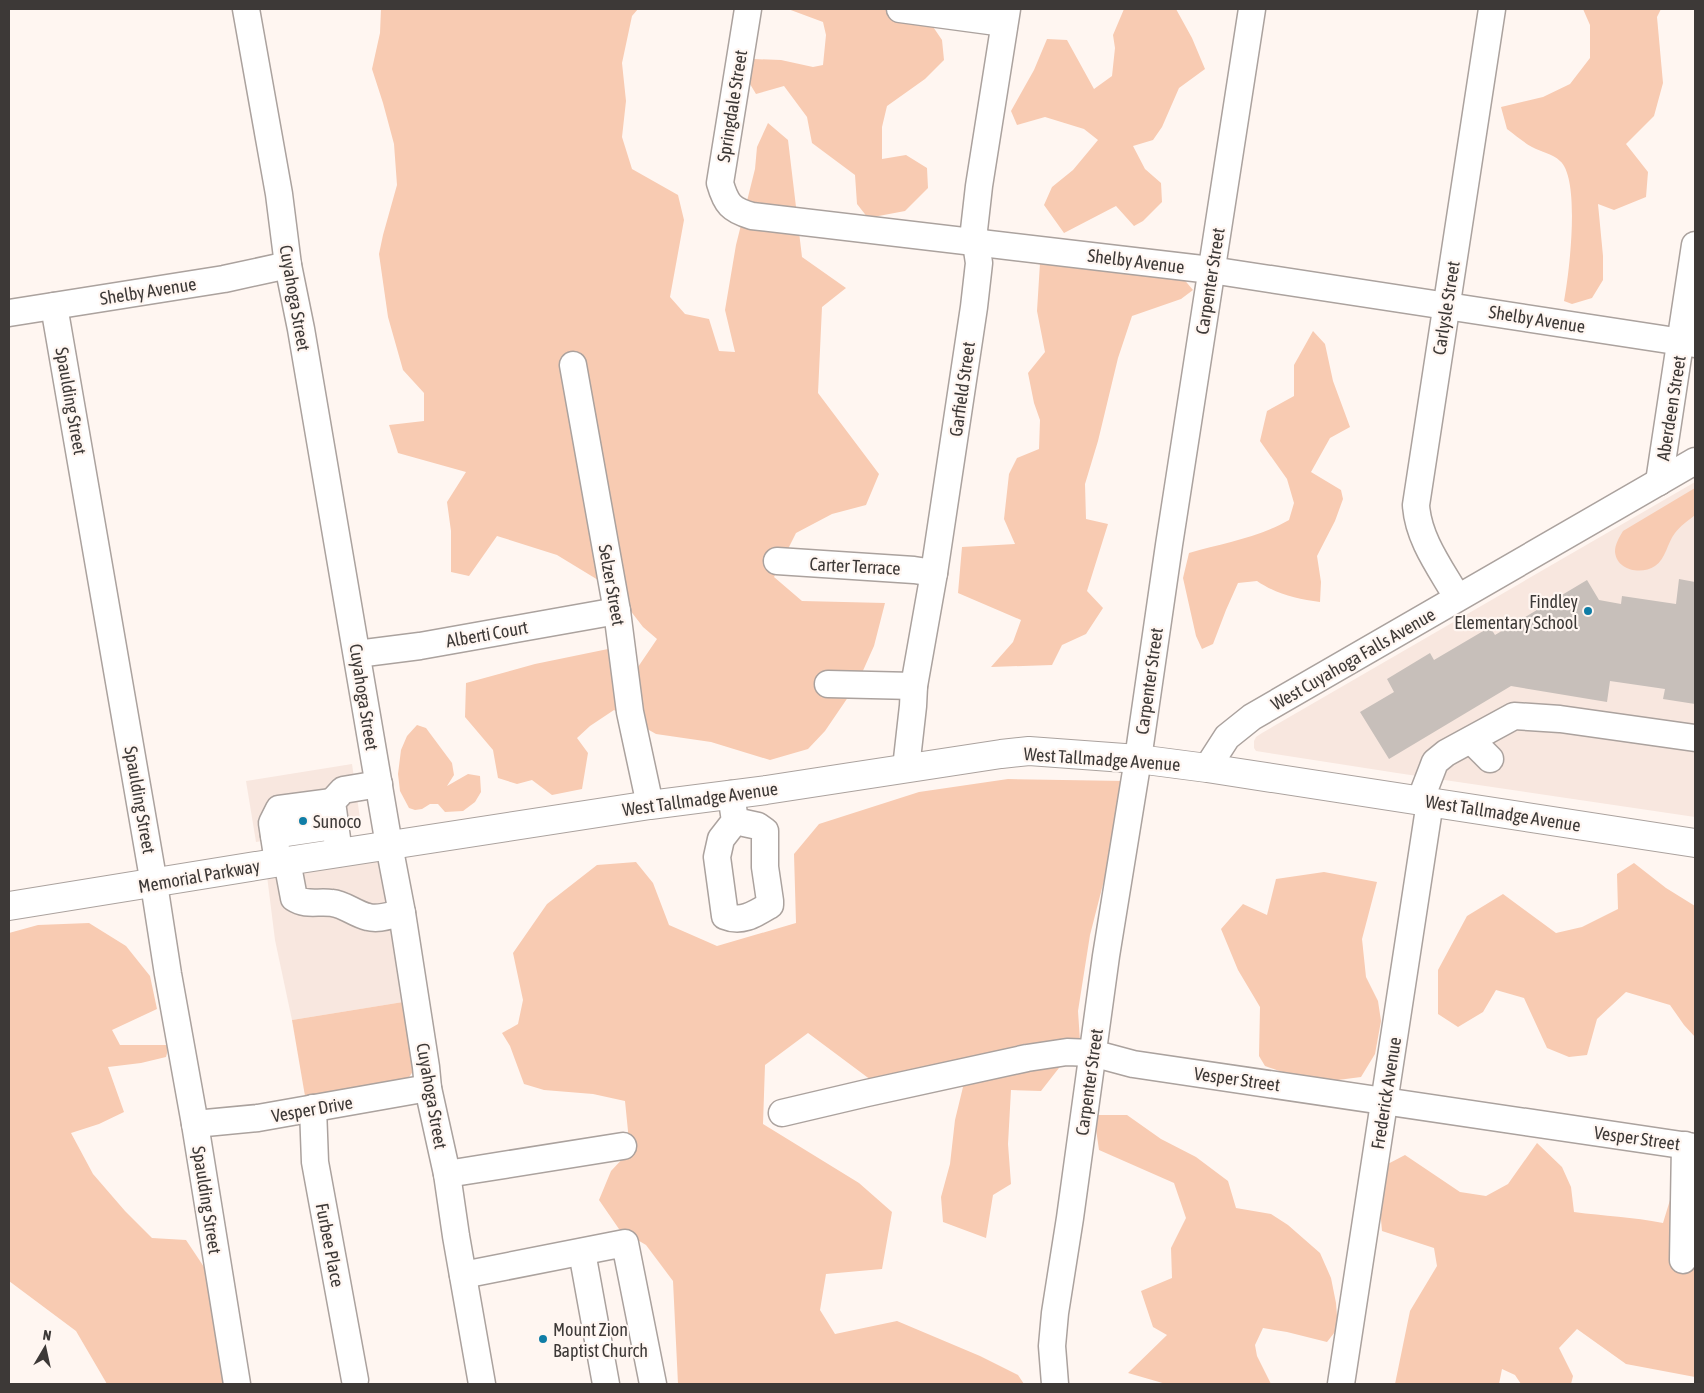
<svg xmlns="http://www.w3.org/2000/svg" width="1704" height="1393" viewBox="0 0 1704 1393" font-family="'Asap Condensed',sans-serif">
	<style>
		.built { fill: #f8e7df }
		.green { fill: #f8cbb2 }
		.building { fill: #c7bfba }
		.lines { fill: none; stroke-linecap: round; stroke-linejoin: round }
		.minor-casing { stroke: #aba29e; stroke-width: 29 }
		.major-casing { stroke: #aba29e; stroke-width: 30 }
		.minor { stroke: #fff; stroke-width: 26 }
		.major { stroke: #fff; stroke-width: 28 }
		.poi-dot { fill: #107da6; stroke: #fff6f1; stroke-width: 2 }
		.labels { text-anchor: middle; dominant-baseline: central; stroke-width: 4.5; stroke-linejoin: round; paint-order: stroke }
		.street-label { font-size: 18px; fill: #3d3937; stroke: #fff6f1 }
		.poi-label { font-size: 18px; fill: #3d3937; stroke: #fff6f1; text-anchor: start }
	</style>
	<rect width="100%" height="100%" fill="#fff6f1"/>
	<g class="built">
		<polygon points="1695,482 1695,817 1397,773 1256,751 1254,748 1254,741 1256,737 1262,733"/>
		<polygon points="352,764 361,825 256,842 246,781"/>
		<polygon points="386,850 403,1002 292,1020 275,940 266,868"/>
	</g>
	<g class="green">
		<polygon points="381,9 638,9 632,16 622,63 626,101 622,137 632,169 678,195 684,220 670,297 685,314 709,319 719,351 735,352 725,310 736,245 755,169 757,147 768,123 788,140 802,257 846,288 822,307 818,393 879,474 866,505 832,514 796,533 774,577 802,601 885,603 874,646 857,684 825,731 808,749 770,760 711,742 656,734 614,710 590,726 577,738 588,753 582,789 552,795 532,780 517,784 498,778 493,750 465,717 466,683 535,664 608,649 638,667 657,639 643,627 623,601 603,583 557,555 497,536 469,576 451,572 451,531 447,502 466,472 398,453 389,425 424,421 424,393 403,370 388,317 379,254 383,235 397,185 394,144 383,103 372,69 380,33"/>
		<polygon points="788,9 921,9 942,40 944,60 925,79 887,106 882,127 882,159 906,155 927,168 928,188 905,211 868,218 857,204 855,175 812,143 807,117 784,86 756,94 747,79 753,59 781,60 813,67 823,65 826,35 823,22"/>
		<polygon points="1124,9 1176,9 1192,38 1205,69 1179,88 1162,127 1153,140 1133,146 1145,169 1161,183 1162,202 1143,221 1134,226 1116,206 1064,233 1044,205 1052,187 1073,170 1098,140 1084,129 1045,117 1017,125 1011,111 1034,70 1047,39 1067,40 1094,89 1112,76 1115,48 1113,35"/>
		<path d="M1583 9H1661L1657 17 1663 83 1654 116 1626 144 1648 172 1646 197 1614 210 1598 204 1603 256V280L1592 298 1572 304 1564 301C1569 275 1581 179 1560 161 1553 154 1541 152 1532 147 1523 142 1515 135 1507 129L1501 107 1543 97 1570 84 1590 58V25Z"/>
		<polygon points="1040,263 1182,277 1193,290 1181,299 1132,316 1118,358 1098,441 1085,484 1086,519 1108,524 1087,591 1103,608 1086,634 1062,645 1052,665 991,667 1013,642 1021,620 958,593 962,547 1015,544 1004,519 1009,474 1017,458 1039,449 1040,420 1034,403 1028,373 1045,352 1037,311"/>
		<path d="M1313 331 1325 344 1333 381 1350 427 1330 438 1311 472 1341 490 1343 499 1335 521 1317 556 1321 582 1320 602C1297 599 1276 594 1257 581L1238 583 1226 610 1213 644 1202 649 1196 636 1183 578 1189 553C1223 543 1258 538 1289 520L1294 503 1287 479 1260 441 1267 411 1294 396V365Z"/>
		<path d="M1695 488V515C1689 520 1680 526 1675 533 1667 543 1666 559 1655 566 1642 575 1617 571 1615 552 1615 544 1619 538 1623 531Z"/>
		<polygon points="417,725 426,728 452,763 454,775 447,786 468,774 480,776 481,792 475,802 463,811 445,812 438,804 430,804 422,809 415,810 409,808 400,791 398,774 401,750 407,736"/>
		<polygon points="1008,779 1125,781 1111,853 1090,935 1078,1011 1080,1041 1041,1091 1011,1090 1008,1144 1011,1184 993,1195 986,1238 943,1222 941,1197 950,1164 955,1120 963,1087 875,1083 808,1033 765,1065 763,1124 859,1183 892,1212 882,1269 826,1274 820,1310 835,1334 897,1321 980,1356 1018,1375 1024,1384 678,1384 673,1281 646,1245 619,1229 599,1200 611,1171 627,1154 628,1131 625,1101 593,1094 544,1090 524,1084 510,1046 502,1033 518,1024 523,1000 513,953 547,904 597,865 636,862 653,883 669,925 717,946 796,923 794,854 819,824 919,792"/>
		<polygon points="1634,863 1666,888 1695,906 1695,1037 1684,1025 1670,1005 1626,992 1597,1019 1587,1055 1569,1057 1547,1048 1524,998 1496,990 1483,1012 1458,1027 1438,1014 1438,970 1467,916 1503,894 1556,933 1582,927 1618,909 1617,874"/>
		<polygon points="1324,872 1377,882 1362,939 1366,977 1378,1001 1381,1021 1375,1054 1361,1077 1315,1083 1265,1066 1259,1056 1260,1007 1238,970 1221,929 1243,904 1267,915 1276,879"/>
		<polygon points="89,923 126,946 150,976 157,1009 112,1030 120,1045 169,1045 166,1057 141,1063 108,1067 124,1112 99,1124 71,1133 93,1174 125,1211 152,1238 186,1240 206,1270 210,1303 220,1321 243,1384 107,1384 76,1331 9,1281 9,933 38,925"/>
		<polygon points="403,1002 416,1067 405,1083 305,1096 292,1020"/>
		<polygon points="1094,1115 1127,1115 1161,1139 1196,1157 1228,1181 1236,1208 1271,1214 1288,1225 1320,1253 1331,1278 1336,1303 1338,1328 1327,1342 1287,1332 1263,1328 1255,1345 1257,1356 1271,1384 1166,1384 1128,1373 1167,1335 1153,1327 1141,1291 1172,1278 1171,1248 1186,1218 1174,1183 1099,1150"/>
		<path d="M1537 1143 1562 1167 1571 1187 1574 1212C1604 1216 1633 1217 1663 1223L1677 1177 1695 1173V1377L1626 1364 1577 1329 1559 1348 1573 1376 1571 1384H1521L1515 1375 1502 1369 1499 1384H1395L1410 1311 1437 1266 1434 1248 1382 1231 1379 1197 1382 1167 1405 1155 1460 1192 1486 1196 1508 1184Z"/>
	</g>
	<polygon class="building" points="1679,579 1695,582 1695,704 1663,699 1665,689 1610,681 1607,702 1511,686 1389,759 1360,712 1394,692 1387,679 1430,653 1434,660 1490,627 1495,635 1587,580 1599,600 1621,604 1622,596 1676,604"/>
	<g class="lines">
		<g class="minor-casing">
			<g id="minor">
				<polyline points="246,9 279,194 288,265 301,329 389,845 402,913 426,1067 428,1088 447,1174 456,1236 482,1384"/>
				<path d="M748 9 720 183C726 204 731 210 752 216L1211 270 1695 344"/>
				<polyline points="900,9 1004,23"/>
				<polyline points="54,306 154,884 168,974 195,1124 237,1384"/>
				<polyline points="9,313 224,279 288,265"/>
				<polyline points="573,365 617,611 630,712 650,805"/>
				<polyline points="1659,482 1695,245"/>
				<polyline points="777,561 914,570 934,573"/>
				<path d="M1457 597C1441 569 1418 539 1416 505L1492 9"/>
				<polyline points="357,654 420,646 617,611"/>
				<polyline points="828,684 914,686"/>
				<polyline points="1471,740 1490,759"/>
				<polyline points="906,768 913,706 914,686 934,573 974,307 979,263 974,230 979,186 1007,9"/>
				<polyline points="1207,768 1227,737 1252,717 1695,461"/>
				<path d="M731 794 735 821 721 839 717 857 725 916C742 923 755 914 770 905V901L765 867V831L758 826 735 821"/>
				<polyline points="1420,801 1435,762 1446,753 1514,716 1560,719 1695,738"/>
				<polyline points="274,835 335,826"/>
				<polyline points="339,853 332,802 343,790 379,784"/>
				<path d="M287 861 294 898C306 906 318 901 332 903 344 904 355 914 368 917 379 920 391 915 402 913"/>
				<polyline points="278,862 272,823 279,809 332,802"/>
				<polyline points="313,1108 315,1162 355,1380"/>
				<polyline points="782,1113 867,1093 1027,1058 1067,1052 1092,1053 1133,1064 1695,1147"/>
				<polyline points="195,1124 258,1118 428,1088"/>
				<polyline points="447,1174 623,1146"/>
				<polyline points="582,1252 606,1384"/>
				<polyline points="1683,1260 1685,1145"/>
				<polyline points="463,1275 625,1243 653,1384"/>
				<polyline points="1055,1384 1052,1346 1055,1313 1070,1218 1106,956 1138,759 1169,545 1252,9"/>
				<polyline points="1341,1384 1430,802"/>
			</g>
		</g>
		<g class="major-casing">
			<polyline id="major" points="9,906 287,861 650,805 766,790 1001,754 1029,751 1138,759 1207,768 1695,843"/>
		</g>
		<use href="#minor" class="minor"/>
		<use href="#major" class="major"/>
	</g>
	<g class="poi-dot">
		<circle cx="1588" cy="611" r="5"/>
		<circle cx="303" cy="821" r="5"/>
		<circle cx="543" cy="1339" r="5"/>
	</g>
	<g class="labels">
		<g class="street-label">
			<text transform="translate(732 106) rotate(-81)">Springdale Street</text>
			<text transform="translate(1136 261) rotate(7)">Shelby Avenue</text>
			<text transform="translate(1210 281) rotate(-81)">Carpenter Street</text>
			<text transform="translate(148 291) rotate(-9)">Shelby Avenue</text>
			<text transform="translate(295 298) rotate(80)">Cuyahoga Street</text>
			<text transform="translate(1446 308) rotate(-81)">Carlysle Street</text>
			<text transform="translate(1537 319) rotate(9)">Shelby Avenue</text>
			<text transform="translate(962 389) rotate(-82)">Garfield Street</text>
			<text transform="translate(71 401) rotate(80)">Spaulding Street</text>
			<text transform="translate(1671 408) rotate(-81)">Aberdeen Street</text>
			<text transform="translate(855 566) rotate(3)">Carter Terrace</text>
			<text transform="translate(612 585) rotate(80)">Selzer Street</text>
			<text transform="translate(487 634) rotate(-10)">Alberti Court</text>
			<text transform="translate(1353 659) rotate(-30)">West Cuyahoga Falls Avenue</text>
			<text transform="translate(1149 681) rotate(-82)">Carpenter Street</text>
			<text transform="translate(364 697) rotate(81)">Cuyahoga Street</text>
			<text transform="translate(1102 759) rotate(4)">West Tallmadge Avenue</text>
			<text transform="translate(700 799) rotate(-8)">West Tallmadge Avenue</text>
			<text transform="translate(140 800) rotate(80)">Spaulding Street</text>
			<text transform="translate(1503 813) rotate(9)">West Tallmadge Avenue</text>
			<text transform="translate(199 876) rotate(-10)">Memorial Parkway</text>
			<text transform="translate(1237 1079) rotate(8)">Vesper Street</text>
			<text transform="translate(1089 1082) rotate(-82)">Carpenter Street</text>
			<text transform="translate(1386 1093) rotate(-81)">Frederick Avenue</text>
			<text transform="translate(432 1096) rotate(80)">Cuyahoga Street</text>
			<text transform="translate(312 1109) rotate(-10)">Vesper Drive</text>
			<text transform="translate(1637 1138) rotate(8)">Vesper Street</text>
			<text transform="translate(207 1200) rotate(81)">Spaulding Street</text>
			<text transform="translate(330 1245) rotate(79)">Furbee Place</text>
		</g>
		<g class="poi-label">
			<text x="1578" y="601" text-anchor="end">Findley<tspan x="1578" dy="21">Elementary School</tspan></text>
			<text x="313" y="821">Sunoco</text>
			<text x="553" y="1329">Mount Zion<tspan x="553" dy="21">Baptist Church</tspan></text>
		</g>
	</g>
	<rect width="1704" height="1393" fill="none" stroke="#3d3937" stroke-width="20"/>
	<g transform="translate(45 1348) rotate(9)" stroke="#fff6f1" stroke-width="4" paint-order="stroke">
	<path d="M0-4L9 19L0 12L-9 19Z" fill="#3d3937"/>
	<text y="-8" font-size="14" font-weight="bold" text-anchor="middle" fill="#3d3937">N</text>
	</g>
</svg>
